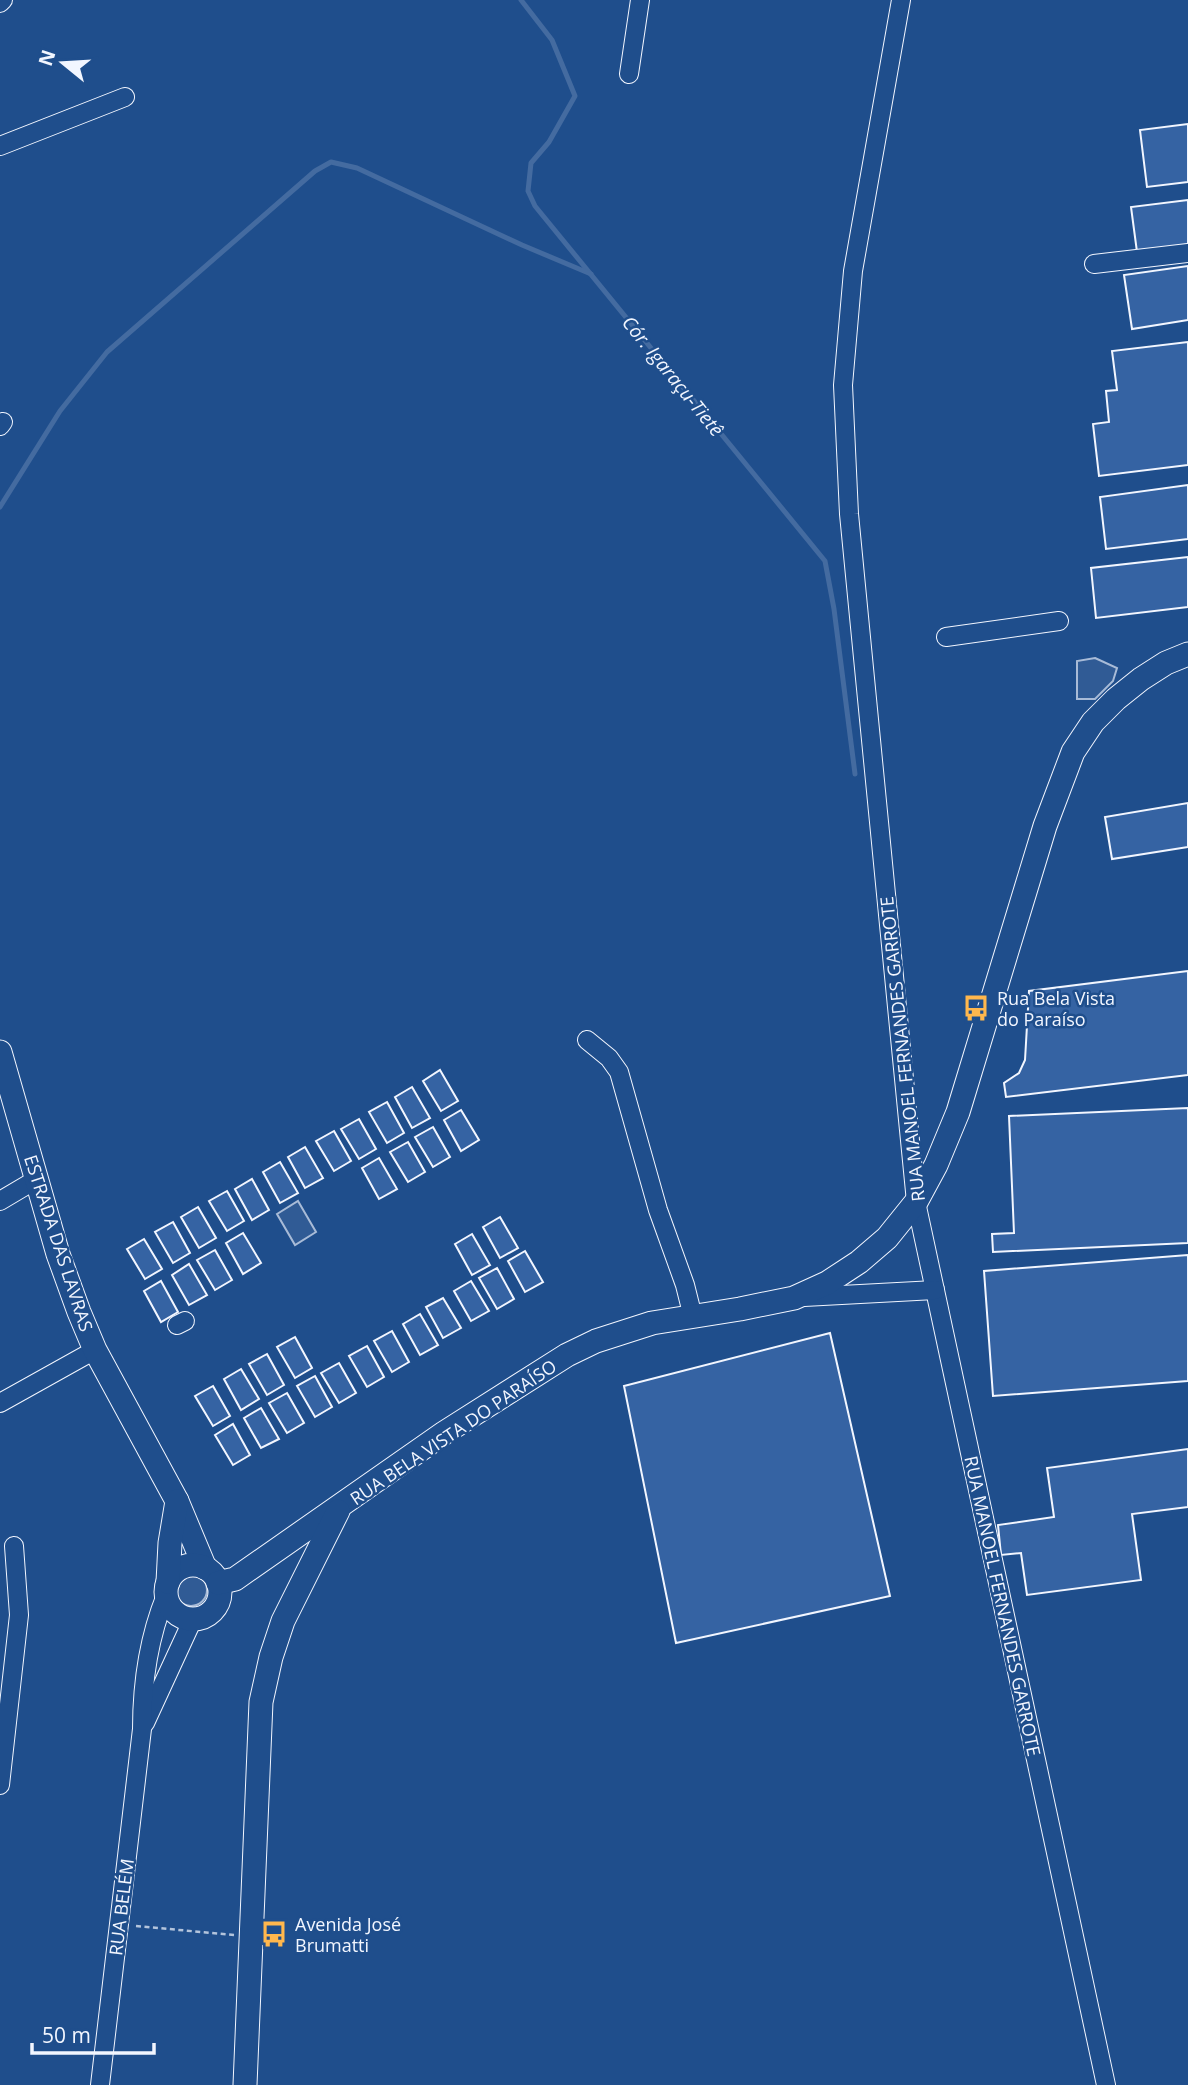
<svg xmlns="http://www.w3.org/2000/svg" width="1188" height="2085" viewBox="0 0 1188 2085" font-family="'Open Sans',sans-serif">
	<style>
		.built { fill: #305b95; stroke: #a8bbd7; stroke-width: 2 }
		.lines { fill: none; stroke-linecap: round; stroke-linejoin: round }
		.stream { stroke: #446ba0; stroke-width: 5 }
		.building { fill: #3563a3; stroke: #f2f6ff; stroke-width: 2 }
		.minor-casing { stroke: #f2f6ff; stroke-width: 20 }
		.major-casing { stroke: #f2f6ff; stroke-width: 25 }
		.path { stroke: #b3c4dc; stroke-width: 2.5; stroke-dasharray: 5 3.5; stroke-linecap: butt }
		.minor { stroke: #1f4e8c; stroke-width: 18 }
		.major { stroke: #1f4e8c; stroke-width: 23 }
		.labels { text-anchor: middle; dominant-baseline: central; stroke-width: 5; stroke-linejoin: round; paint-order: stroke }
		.poi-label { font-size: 18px; fill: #f2f6ff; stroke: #1f4e8c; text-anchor: start }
		.street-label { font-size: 18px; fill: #f2f6ff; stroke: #1f4e8c }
		.water-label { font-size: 19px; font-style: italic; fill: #f2f6ff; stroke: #1f4e8c }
	</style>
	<rect width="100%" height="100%" fill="#1f4e8c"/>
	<g class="built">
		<polygon points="1095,658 1117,668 1113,681 1095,699 1077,699 1077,661"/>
		<polygon points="298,1201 316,1232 295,1245 277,1214"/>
		<circle cx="191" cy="1590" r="16"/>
	</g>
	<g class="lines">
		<g class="stream">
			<polyline points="521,0 552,40 575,96 549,142 531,163 528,191 535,206 825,561 834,609 855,774"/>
			<polyline points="0,507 60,411 107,352 315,171 331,162 357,168 522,245 591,274"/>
		</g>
	</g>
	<g class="building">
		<polygon points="1188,124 1188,182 1147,187 1140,130"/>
		<polygon points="1188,200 1188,245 1137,252 1131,207"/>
		<polygon points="1188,266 1188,320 1132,329 1124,275"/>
		<polygon points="1188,342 1188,465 1099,476 1093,424 1109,422 1106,391 1117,390 1112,351"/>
		<polygon points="1188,485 1188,539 1106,549 1100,497"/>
		<polygon points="1188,557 1188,607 1096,618 1091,568"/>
		<polygon points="1188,803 1188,847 1112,859 1105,817"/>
		<polygon points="1188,971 1188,1075 1006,1097 1004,1083 1019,1073 1025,1060 1029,991"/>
		<polygon points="440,1070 458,1101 441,1111 423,1081"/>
		<polygon points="412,1087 430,1118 412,1128 395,1097"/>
		<polygon points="387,1102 404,1133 387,1143 369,1112"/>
		<polygon points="1188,1108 1188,1243 993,1252 992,1234 1014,1233 1009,1116"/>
		<polygon points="461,1110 479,1140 461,1151 444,1120"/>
		<polygon points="359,1119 376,1149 359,1159 341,1129"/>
		<polygon points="433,1127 450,1157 433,1167 415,1137"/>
		<polygon points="334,1131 351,1161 334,1171 316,1141"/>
		<polygon points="408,1142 425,1172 408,1182 390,1152"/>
		<polygon points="305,1147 323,1178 305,1188 288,1157"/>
		<polygon points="379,1158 397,1189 379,1199 362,1168"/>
		<polygon points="280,1162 298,1193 280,1203 263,1172"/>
		<polygon points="252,1179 269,1210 252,1220 235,1189"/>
		<polygon points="227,1191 244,1221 227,1231 209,1201"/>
		<polygon points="198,1207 216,1238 199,1248 181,1217"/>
		<polygon points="500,1217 518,1248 500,1258 483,1227"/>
		<polygon points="173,1222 190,1253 173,1263 155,1232"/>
		<polygon points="243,1233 261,1263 243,1274 226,1243"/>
		<polygon points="472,1234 490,1265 472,1275 455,1244"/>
		<polygon points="144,1239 162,1269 145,1279 127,1249"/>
		<polygon points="215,1250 232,1280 215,1290 197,1260"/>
		<polygon points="525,1251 543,1282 525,1292 508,1261"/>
		<polygon points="1188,1255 1188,1381 993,1396 984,1271"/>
		<polygon points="189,1264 207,1295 189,1305 172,1275"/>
		<polygon points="497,1268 514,1299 497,1309 479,1278"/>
		<polygon points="161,1281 178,1312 161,1322 144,1291"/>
		<polygon points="471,1281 489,1311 471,1321 454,1291"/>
		<polygon points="443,1298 461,1328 443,1338 426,1307"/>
		<polygon points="420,1314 438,1345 420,1355 403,1324"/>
		<polygon points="392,1331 409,1362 392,1372 374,1341"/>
		<polygon points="830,1333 890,1596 676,1643 624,1386"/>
		<polygon points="295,1337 312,1368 295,1378 277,1347"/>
		<polygon points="367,1346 384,1377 367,1387 349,1356"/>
		<polygon points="267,1354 284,1385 267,1395 249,1364"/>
		<polygon points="339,1363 356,1393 339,1403 321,1373"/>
		<polygon points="241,1369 259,1399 241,1410 224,1379"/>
		<polygon points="315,1376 332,1407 315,1417 297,1386"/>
		<polygon points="213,1386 230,1416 213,1426 195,1396"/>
		<polygon points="287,1393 304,1423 287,1433 269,1403"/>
		<polygon points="261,1408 279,1439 261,1448 244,1418"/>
		<polygon points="233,1424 250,1455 233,1465 215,1435"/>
		<polygon points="1188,1449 1188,1507 1132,1514 1141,1580 1027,1595 1021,1553 1001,1555 998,1525 1054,1517 1047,1468"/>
	</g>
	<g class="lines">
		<g class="minor-casing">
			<g id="minor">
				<polyline points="901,0 853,271 843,385 849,514 916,1202 1106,2085"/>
				<polyline points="0,3 3,0"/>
				<polyline points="629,74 640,0"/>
				<polyline points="0,146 125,97"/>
				<polyline points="1094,264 1188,253"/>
				<polyline points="0,426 3,422"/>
				<polyline points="946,637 1059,621"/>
				<polyline points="587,1040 609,1058 619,1072 658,1210 685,1285 693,1317"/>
				<polyline points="0,1201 37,1179"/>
				<polyline points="804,1297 935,1290"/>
				<polyline points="177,1325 185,1321"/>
				<polyline points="0,1403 95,1350"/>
				<polyline points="145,1723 193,1619"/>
				<polyline points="0,1785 19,1615 14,1546"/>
				<path d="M100 2085 142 1729C142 1682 148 1639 166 1595"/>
			</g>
		</g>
		<g class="major-casing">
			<g id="major">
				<polyline points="0,1052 58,1254 79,1312 95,1350 177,1501 205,1568"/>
				<circle cx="193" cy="1592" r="27"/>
				<polyline points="168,1582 170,1543 177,1501"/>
				<polyline points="218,1583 235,1579 444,1433 567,1355 596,1341 652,1323 740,1309 794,1298 827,1283 859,1262 887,1238 916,1202 936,1165 958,1112 1045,826 1073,752 1093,722 1116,699 1141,679 1166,663 1188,654"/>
				<polyline points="245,2085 261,1702 271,1657 283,1621 338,1511"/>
			</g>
		</g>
		<polyline class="path" points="136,1926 234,1935"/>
		<use href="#minor" class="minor"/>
		<use href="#major" class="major"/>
	</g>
	<defs>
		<g id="bus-bare" transform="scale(2.1)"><path d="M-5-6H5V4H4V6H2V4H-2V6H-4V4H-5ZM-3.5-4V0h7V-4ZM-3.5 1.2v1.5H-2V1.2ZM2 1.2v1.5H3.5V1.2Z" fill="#ffb74d" stroke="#1f4e8c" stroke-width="2.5" paint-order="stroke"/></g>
	</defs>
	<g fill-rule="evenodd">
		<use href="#bus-bare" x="976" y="1008"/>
		<use href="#bus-bare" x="274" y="1934"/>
	</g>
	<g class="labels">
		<g class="poi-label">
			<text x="997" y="998">Rua Bela Vista<tspan x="997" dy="21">do Paraíso</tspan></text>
			<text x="295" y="1924">Avenida José<tspan x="295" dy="21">Brumatti</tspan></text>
		</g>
		<g class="street-label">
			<text transform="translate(902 1049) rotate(-96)">RUA MANOEL FERNANDES GARROTE</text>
			<text transform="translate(59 1243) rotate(72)">ESTRADA DAS LAVRAS</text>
			<text transform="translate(453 1432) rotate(-34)">RUA BELA VISTA DO PARAÍSO</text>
			<text transform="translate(1003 1606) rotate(78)">RUA MANOEL FERNANDES GARROTE</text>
			<text transform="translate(121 1907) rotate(-83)">RUA BELÉM</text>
		</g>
		<g class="water-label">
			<text transform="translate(673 376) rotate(51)">Cór. Igaraçu-Tietê</text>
		</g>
	</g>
	<g transform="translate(63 63) rotate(288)" stroke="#1f4e8c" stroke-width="5" paint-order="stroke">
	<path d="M0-5L12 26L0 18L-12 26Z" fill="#f2f6ff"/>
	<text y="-10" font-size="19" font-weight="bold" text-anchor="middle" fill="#f2f6ff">N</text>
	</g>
	<path d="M32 2043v10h122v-10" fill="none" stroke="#f2f6ff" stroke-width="3.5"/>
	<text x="42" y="2043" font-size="21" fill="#f2f6ff" stroke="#1f4e8c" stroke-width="5" paint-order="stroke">50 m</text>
</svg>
